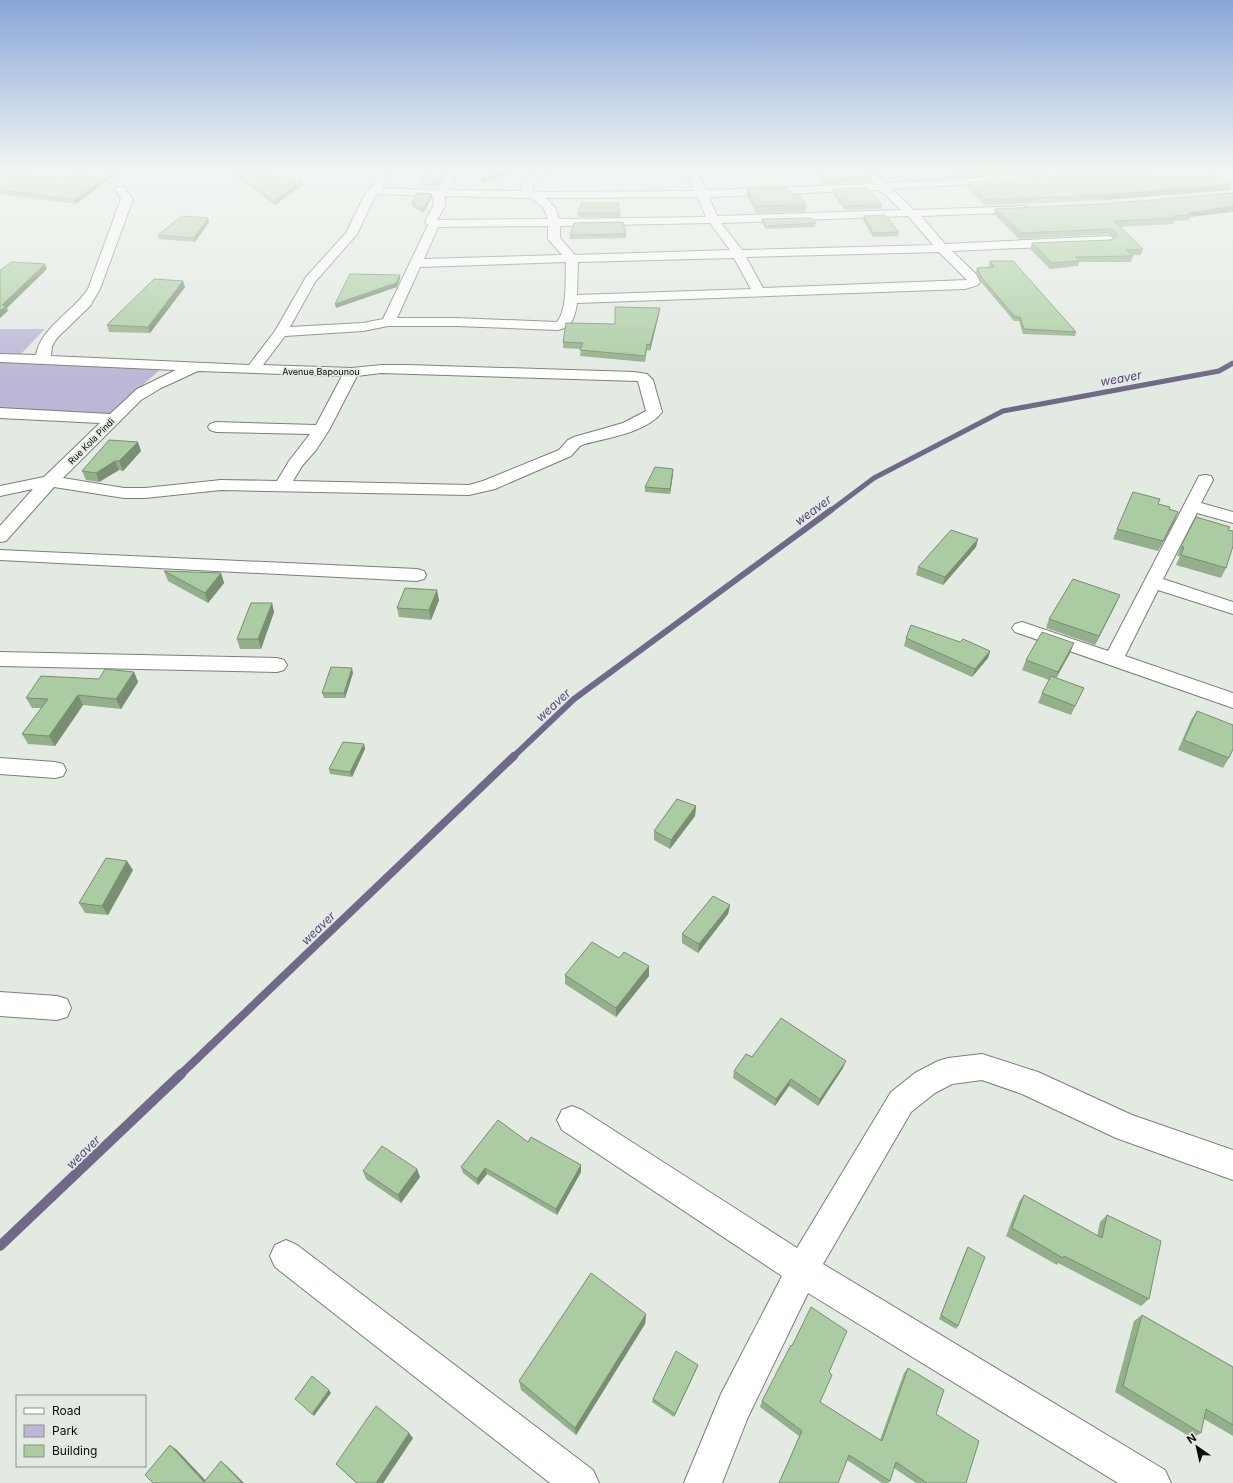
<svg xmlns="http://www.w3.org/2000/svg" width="1233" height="1483" viewBox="0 0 1233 1483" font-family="Inter,sans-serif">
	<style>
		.green { fill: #bdb6d6 }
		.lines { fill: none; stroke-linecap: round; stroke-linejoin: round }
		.stream-far3 { stroke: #706988; stroke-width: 5 }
		.stream-far2 { stroke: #706988; stroke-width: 6 }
		.stream-far1 { stroke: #706988; stroke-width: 8 }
		.stream { stroke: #706988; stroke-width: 10 }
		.street-casing { stroke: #7a8079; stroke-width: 2 }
		.path { stroke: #8a8f89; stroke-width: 1.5; stroke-dasharray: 0.5 1.5; stroke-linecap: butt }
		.street { fill: #fff; fill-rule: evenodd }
		.wall { fill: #93af8b }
		.shaded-wall { fill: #788f71 }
		.building { fill: #abcca2; stroke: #788f71 }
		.labels { text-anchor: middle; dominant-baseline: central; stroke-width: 3.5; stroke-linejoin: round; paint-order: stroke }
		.far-street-label { font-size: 9px; fill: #0a0c09; stroke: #e3eae2 }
		.water-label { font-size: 12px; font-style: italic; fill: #564480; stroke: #e3eae2 }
	</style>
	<rect width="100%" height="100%" fill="#e3eae2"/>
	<g class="green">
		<polygon points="0,329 45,329 18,357 0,357"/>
		<polygon points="0,362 162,368 108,415 0,410"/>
	</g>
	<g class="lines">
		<polyline class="stream-far3" points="830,511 874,478 1003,411 1219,371 1233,363"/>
		<polyline class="stream-far2" points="513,757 574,699 831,510"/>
		<polyline class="stream-far1" points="180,1075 514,756"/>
		<polyline class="stream" points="0,1246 181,1074"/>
		<g class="street-casing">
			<g id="street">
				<path d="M380 171H390L388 179 381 188 437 190 450 171H460L447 190 522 191V185C529 173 534 171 548 171L547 173 534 182 532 189 536 192 695 191 685 171H695L700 177 706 190 875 184 864 171H874L886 183 998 177 1003 180 1002 182 892 189 914 210 1024 206 1030 209 1024 212 921 216 945 244 1108 236 1112 237 1114 240 1112 243 1108 244 952 251 976 274 980 282 978 285 965 289 577 303C575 316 573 327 558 330L456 326H388L363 331 285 336 263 365 352 368 381 365H407L634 372 647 374 653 380 662 412C648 432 607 438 585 444L580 446 571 456 495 489 469 495 221 490 145 498H124L54 487 6 541 0 542V526L33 489 0 496V486L44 477 100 423 0 418V408L110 414 137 389 176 370 0 362V354L36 355C41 327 73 312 88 289L121 199 115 189 116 187H124L133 199 100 289 90 306 57 338 52 346 51 356 249 365 275 331 306 277 346 233 364 196 378 178ZM880 190 901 210 717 216 709 197ZM376 194 434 196 433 206 425 222 428 225 383 319 363 323 290 327 315 282 357 234ZM445 196 531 198 543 207 548 219 437 220 445 206ZM698 197 706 217 559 219 556 209 546 198ZM908 216 933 245 742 250 721 223ZM710 223 730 250 575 255 560 238V226ZM548 226V239L562 255 424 259 438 227ZM939 252 967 280 763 288 746 257ZM734 258 751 289 577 295 578 262ZM566 262C565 278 568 309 557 322L456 318H397L420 267ZM198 371 342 376 316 425 216 422 210 424 208 427 210 430 216 432 310 434 289 461 277 481 221 480 145 488H124L63 478 141 400 161 388ZM381 373 638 381 646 411 623 423 574 437 568 440 559 450 483 481 469 485 293 481 302 466 316 450 329 430 357 376Z"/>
				<polygon points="1055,171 1066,171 1071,176 1066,179 1062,178"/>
				<polygon points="1205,475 1211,476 1213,480 1201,503 1233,512 1233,523 1197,513 1163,579 1233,602 1233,614 1158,590 1125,656 1233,693 1233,708 1015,632 1012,628 1015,624 1022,622 1108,651 1197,480 1199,476"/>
				<polygon points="0,550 417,569 424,571 426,575 424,579 417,581 0,560"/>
				<polygon points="0,652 277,658 284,660 287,665 284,670 277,672 0,666"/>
				<polygon points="0,758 55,762 63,764 66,770 63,776 55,778 0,774"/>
				<polygon points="0,992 57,996 67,999 71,1008 67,1017 57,1020 0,1016"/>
				<polygon points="982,1054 1038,1072 1132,1115 1233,1150 1233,1180 1116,1138 1022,1094 982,1080 952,1084 935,1093 911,1112 823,1264 1165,1470 1171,1483 1118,1483 808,1293 748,1417 722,1483 684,1483 721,1394 782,1276 562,1130 557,1120 562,1110 572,1106 582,1110 797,1248 891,1092 915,1073 938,1061 948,1058"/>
				<polygon points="286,1240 297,1245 593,1470 599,1483 550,1483 275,1267 270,1256 275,1245"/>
			</g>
		</g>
		<polyline class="path" points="1095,199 1102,205 1102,207"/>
		<use href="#street" class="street"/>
	</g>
	<g class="wall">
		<polygon points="83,171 121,171 76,204 0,194 0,175 71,178"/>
		<polygon points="232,171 303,185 275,205 233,175"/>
		<polygon points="428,171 448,171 436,187 422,187 422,184"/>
		<polygon points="813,171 865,171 872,178 871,182 824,184"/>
		<polygon points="949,171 1096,171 957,178"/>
		<polygon points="967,182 1232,184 1230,190 1102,200 985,205 966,187"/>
		<polygon points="747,189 806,205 805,212 756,213 747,196"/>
		<polygon points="832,189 882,205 881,209 845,210 832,193"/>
		<polygon points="1233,193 1190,217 1189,220 1174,221 1173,224 1120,227 1143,249 1141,255 1132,255 1133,256 1131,262 1079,262 1078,266 1050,269 1030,249 1032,243 1110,240 1115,238 1112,236 1108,234 1019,239 994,214 995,209 1104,204"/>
		<polygon points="432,197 423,213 412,206 412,203"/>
		<rect x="578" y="213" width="42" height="4"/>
		<polygon points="864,216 899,232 898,236 873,237 863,220"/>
		<polygon points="208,218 209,222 195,242 159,239 158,235"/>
		<polygon points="762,219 816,223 815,227 766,229 762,223"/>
		<polygon points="626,234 626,238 570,239 570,235"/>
		<polygon points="990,261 1076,332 1075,336 1023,334 1019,321 1014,321 981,282 976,272 977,268 990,268 989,265"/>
		<polygon points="183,281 185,287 150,333 109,332 107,325"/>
		<polygon points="660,308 659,314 650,351 647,350 645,362 580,356 581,349 563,348 563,342"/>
		<polygon points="141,451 123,471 119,470 99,482 86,480 82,471"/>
		<polygon points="673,469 673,474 670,494 645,492 645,487"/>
		<polygon points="1158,504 1169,509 1174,522 1158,551 1113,539 1117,529"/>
		<polygon points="1228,530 1226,568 1221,578 1176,565 1180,556 1177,556 1181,546"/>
		<polygon points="978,539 976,547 943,585 916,575 918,567"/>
		<polygon points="164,571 221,573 224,583 208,603 168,581"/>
		<polygon points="439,600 431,620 399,617 397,608"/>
		<polygon points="272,603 274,612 261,649 240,649 237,639"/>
		<polygon points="1116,604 1095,645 1046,628 1049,619"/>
		<polygon points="906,638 960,642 990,651 988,658 972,677 904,646"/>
		<polygon points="1074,643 1070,653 1056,678 1084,688 1071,715 1038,703 1042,693 1049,680 1022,670 1026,660"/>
		<polygon points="134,672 138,682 121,709 83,705 55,746 28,744 22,734 41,708 32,708 26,698 99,679"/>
		<polygon points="353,673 345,698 324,698 322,693"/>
		<polygon points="1197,711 1229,758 1223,768 1178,750 1191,720"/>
		<polygon points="364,744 365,749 352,777 330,774 329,769"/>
		<polygon points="696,806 695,816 670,849 654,840 654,831"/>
		<polygon points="133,870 108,915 85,913 79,903"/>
		<polygon points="730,905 728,914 698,953 682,943 682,934"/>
		<polygon points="619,958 649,966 649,976 616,1017 565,984 565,975"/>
		<polygon points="752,1057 843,1068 818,1106 789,1086 775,1106 733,1078 734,1071"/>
		<polygon points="528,1142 581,1165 581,1172 557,1215 487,1174 478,1185 463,1173 461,1167"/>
		<polygon points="417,1169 420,1177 401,1203 366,1179 363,1171"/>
		<polygon points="1024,1195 1097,1236 1100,1222 1107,1215 1149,1299 1141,1306 1058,1263 1057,1265 1006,1236 1019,1202"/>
		<polygon points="968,1247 958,1326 956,1329 939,1319 966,1250"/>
		<polygon points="646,1314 645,1324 576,1435 521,1390 519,1381"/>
		<polygon points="1142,1315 1233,1367 1233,1436 1204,1419 1201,1433 1192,1438 1115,1392 1134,1321"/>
		<polygon points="698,1365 697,1368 674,1417 652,1402 653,1399"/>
		<polygon points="908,1368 936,1414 966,1483 916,1483 894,1468 890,1481 888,1483 882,1483 847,1460 838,1483 779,1483 799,1436 760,1407 762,1401 829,1372 820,1402 880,1440 904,1373"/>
		<polygon points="413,1438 383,1483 356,1483 336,1464"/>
	</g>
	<g class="shaded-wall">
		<polygon points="115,171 121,171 76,204 75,200"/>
		<polygon points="445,171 448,171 436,187 436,184"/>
		<polygon points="508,171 519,171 482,184 481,180"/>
		<polygon points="302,181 303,185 275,205 274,201"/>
		<polygon points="1232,184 1230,190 1102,200 1104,195"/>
		<polygon points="432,194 432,197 423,213 423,209"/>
		<polygon points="1233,206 1233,212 1190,217 1191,215 1188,213"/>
		<polygon points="208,218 209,222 195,242 194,238"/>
		<polygon points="45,264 47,269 7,308 8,311 0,318 0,311 2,305"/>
		<polygon points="400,275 400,279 397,287 336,308 335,304"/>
		<polygon points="183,281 185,287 150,333 148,327"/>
		<polygon points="660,308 659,314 650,351 650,345"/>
		<polygon points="138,442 141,451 123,471 119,461"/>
		<polygon points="115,461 119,470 99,482 96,473"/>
		<polygon points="673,469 673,474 670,494 670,489"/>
		<polygon points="1178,512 1174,522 1158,551 1163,541"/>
		<polygon points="978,539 976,547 943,585 945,577"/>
		<polygon points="221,573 224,583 208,603 205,593"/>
		<polygon points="437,590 439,600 431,620 429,610"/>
		<polygon points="1120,595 1116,604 1095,645 1099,636"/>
		<polygon points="272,603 274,612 261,649 258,639"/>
		<polygon points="1074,643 1070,653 1054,682 1058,672"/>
		<polygon points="990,651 988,658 972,677 975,669"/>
		<polygon points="352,668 353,673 345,698 344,693"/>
		<polygon points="134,672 138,682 121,709 116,699"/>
		<polygon points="78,695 83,705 55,746 49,736"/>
		<polygon points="364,744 365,749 352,777 350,772"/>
		<polygon points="696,806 695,816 670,849 671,840"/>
		<polygon points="127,861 133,870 108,915 102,906"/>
		<polygon points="730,905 728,914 698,953 699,944"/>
		<polygon points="649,966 649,976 616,1017 616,1008"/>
		<polygon points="846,1061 843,1068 818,1106 820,1099"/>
		<polygon points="791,1079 789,1086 775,1106 776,1099"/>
		<polygon points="581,1165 581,1172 557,1215 556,1209"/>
		<polygon points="485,1168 487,1174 478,1185 477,1179"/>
		<polygon points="417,1169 420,1177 401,1203 398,1195"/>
		<polygon points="646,1314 645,1324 576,1435 575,1428"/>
		<polygon points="698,1365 697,1368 674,1417 675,1414"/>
		<polygon points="329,1390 331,1393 314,1416 312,1414"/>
		<polygon points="409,1433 413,1438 383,1483 376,1483"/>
		<polygon points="170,1445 177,1450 208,1483 204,1482"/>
		<polygon points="221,1461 227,1466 244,1483 242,1483"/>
	</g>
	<g class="building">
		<polygon points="83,171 115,171 75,200 0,190 0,175 71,178"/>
		<polygon points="232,171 302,181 274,201"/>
		<polygon points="428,171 445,171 436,184 422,184"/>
		<polygon points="486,171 508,171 481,180"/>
		<polygon points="817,171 865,171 872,178 825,181"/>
		<polygon points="956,171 1001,171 958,173"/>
		<polygon points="1154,171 1207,171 1232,184 1104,195 986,200 967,182"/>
		<polygon points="787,188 795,195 799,195 806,205 757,206 747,189"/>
		<polygon points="867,188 882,205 846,206 832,189"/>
		<polygon points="417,193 432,194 423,209 412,203"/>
		<polygon points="1233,193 1233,206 1188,213 1191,215 1172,216 1175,218 1114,221 1143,249 1126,250 1133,256 1075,257 1080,261 1052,263 1032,243 1110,240 1115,238 1117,234 1114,230 1110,229 1021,233 995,209 1104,204"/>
		<polygon points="582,203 618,203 620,213 578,213"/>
		<polygon points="885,215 899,232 873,233 864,216"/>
		<polygon points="182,216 208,218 194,238 158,235"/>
		<polygon points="812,218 816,223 766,226 762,219"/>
		<polygon points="623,222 626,234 570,235 574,223"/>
		<polygon points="990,261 1013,261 1076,332 1024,329 1020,317 1015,317 982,278 977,268 994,267"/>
		<polygon points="12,262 45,264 2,305 6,306 0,311 0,270"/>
		<polygon points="350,274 400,275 396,283 335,304"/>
		<polygon points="154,279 183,281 148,327 107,325"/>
		<polygon points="615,307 660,308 650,345 647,344 645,356 580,350 583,343 563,342 566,323 615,324"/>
		<polygon points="109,440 138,442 119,461 115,461 96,473 82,471"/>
		<polygon points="655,467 673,469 670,489 645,487"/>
		<polygon points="1133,492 1160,499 1158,504 1170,507 1169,509 1178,512 1163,541 1117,529"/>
		<polygon points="1196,517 1230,527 1228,530 1233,531 1233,546 1226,568 1181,555 1184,547 1181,546"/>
		<polygon points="951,530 978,539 945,577 918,567"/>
		<polygon points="164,571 221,573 205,593"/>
		<polygon points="1073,579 1120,595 1099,636 1049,619"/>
		<polygon points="405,588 437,590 429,610 397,608"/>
		<polygon points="251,603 272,603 258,639 237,639"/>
		<polygon points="911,625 960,642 963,639 990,651 975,669 906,638"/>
		<polygon points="1042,632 1074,643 1058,672 1026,660"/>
		<polygon points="331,667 352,668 344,693 322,693"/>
		<polygon points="105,669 134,672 116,699 78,695 49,736 22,734 48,699 26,698 41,676 99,679"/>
		<polygon points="1051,676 1084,688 1075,706 1042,693"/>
		<polygon points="1197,711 1233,725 1233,749 1229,758 1184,740"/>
		<polygon points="343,742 364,744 350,772 329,769"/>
		<polygon points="677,799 696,806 671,840 654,831"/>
		<polygon points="106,858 127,861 102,906 79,903"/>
		<polygon points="713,896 730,905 699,944 682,934"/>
		<polygon points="592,942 619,958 624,952 649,966 616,1008 565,975"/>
		<polygon points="781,1018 846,1061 820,1099 791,1079 776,1099 734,1071 746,1054 752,1057"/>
		<polygon points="498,1120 528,1142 531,1137 581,1165 556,1209 485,1168 477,1179 461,1167"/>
		<polygon points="382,1146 417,1169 398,1195 363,1171"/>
		<polygon points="1024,1195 1102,1238 1107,1215 1161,1241 1149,1299 1064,1256 1063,1258 1012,1228"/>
		<polygon points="968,1247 985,1257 958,1326 941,1315"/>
		<polygon points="591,1273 646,1314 575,1428 519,1381"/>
		<polygon points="811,1307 847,1331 829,1372 832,1375 820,1402 882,1441 908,1368 944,1390 936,1414 979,1441 966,1483 927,1483 896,1462 890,1481 849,1455 838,1483 779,1483 802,1431 762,1401 791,1345 792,1346"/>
		<polygon points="1142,1315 1233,1367 1233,1425 1206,1409 1201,1433 1123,1386"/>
		<polygon points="676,1351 698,1365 675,1414 653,1399"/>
		<polygon points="312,1376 329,1390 312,1414 295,1399"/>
		<polygon points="376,1406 409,1433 376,1483 357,1483 336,1464"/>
		<polygon points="170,1445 204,1482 221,1461 242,1483 153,1483 145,1475"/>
	</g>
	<linearGradient id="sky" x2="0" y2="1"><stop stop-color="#89a6d8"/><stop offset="0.45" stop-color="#f2f6f2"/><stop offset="1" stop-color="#f2f6f2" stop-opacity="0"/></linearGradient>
	<rect width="1233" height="378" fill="url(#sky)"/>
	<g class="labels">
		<g class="far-street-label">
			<text x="321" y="371">Avenue Bapounou</text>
			<text transform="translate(91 441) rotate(-45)">Rue Kola Pindi</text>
		</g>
		<g class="water-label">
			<text transform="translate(1121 378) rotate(-10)">weaver</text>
			<text transform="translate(813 510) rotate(-36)">weaver</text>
			<text transform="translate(553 705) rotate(-43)">weaver</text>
			<text transform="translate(318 928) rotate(-44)">weaver</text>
			<text transform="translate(83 1152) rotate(-44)">weaver</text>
		</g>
	</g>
	<rect x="16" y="1395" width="130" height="72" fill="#e3eae2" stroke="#8c918b"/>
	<rect x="24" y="1408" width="20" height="6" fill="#ffffff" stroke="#8c918b"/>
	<text x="52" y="1415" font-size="12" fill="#0a0c09">Road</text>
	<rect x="24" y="1425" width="20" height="12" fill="#bdb6d6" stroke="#8c918b"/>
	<text x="52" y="1435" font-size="12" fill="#0a0c09">Park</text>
	<rect x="24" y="1445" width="20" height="12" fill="#abcca2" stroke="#8c918b"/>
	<text x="52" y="1455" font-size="12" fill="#0a0c09">Building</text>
	<g transform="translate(1197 1447) rotate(326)" stroke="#e3eae2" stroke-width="3" paint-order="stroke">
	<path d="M0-3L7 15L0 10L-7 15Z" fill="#0a0c09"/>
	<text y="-6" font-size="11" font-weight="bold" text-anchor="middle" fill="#0a0c09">N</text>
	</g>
</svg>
